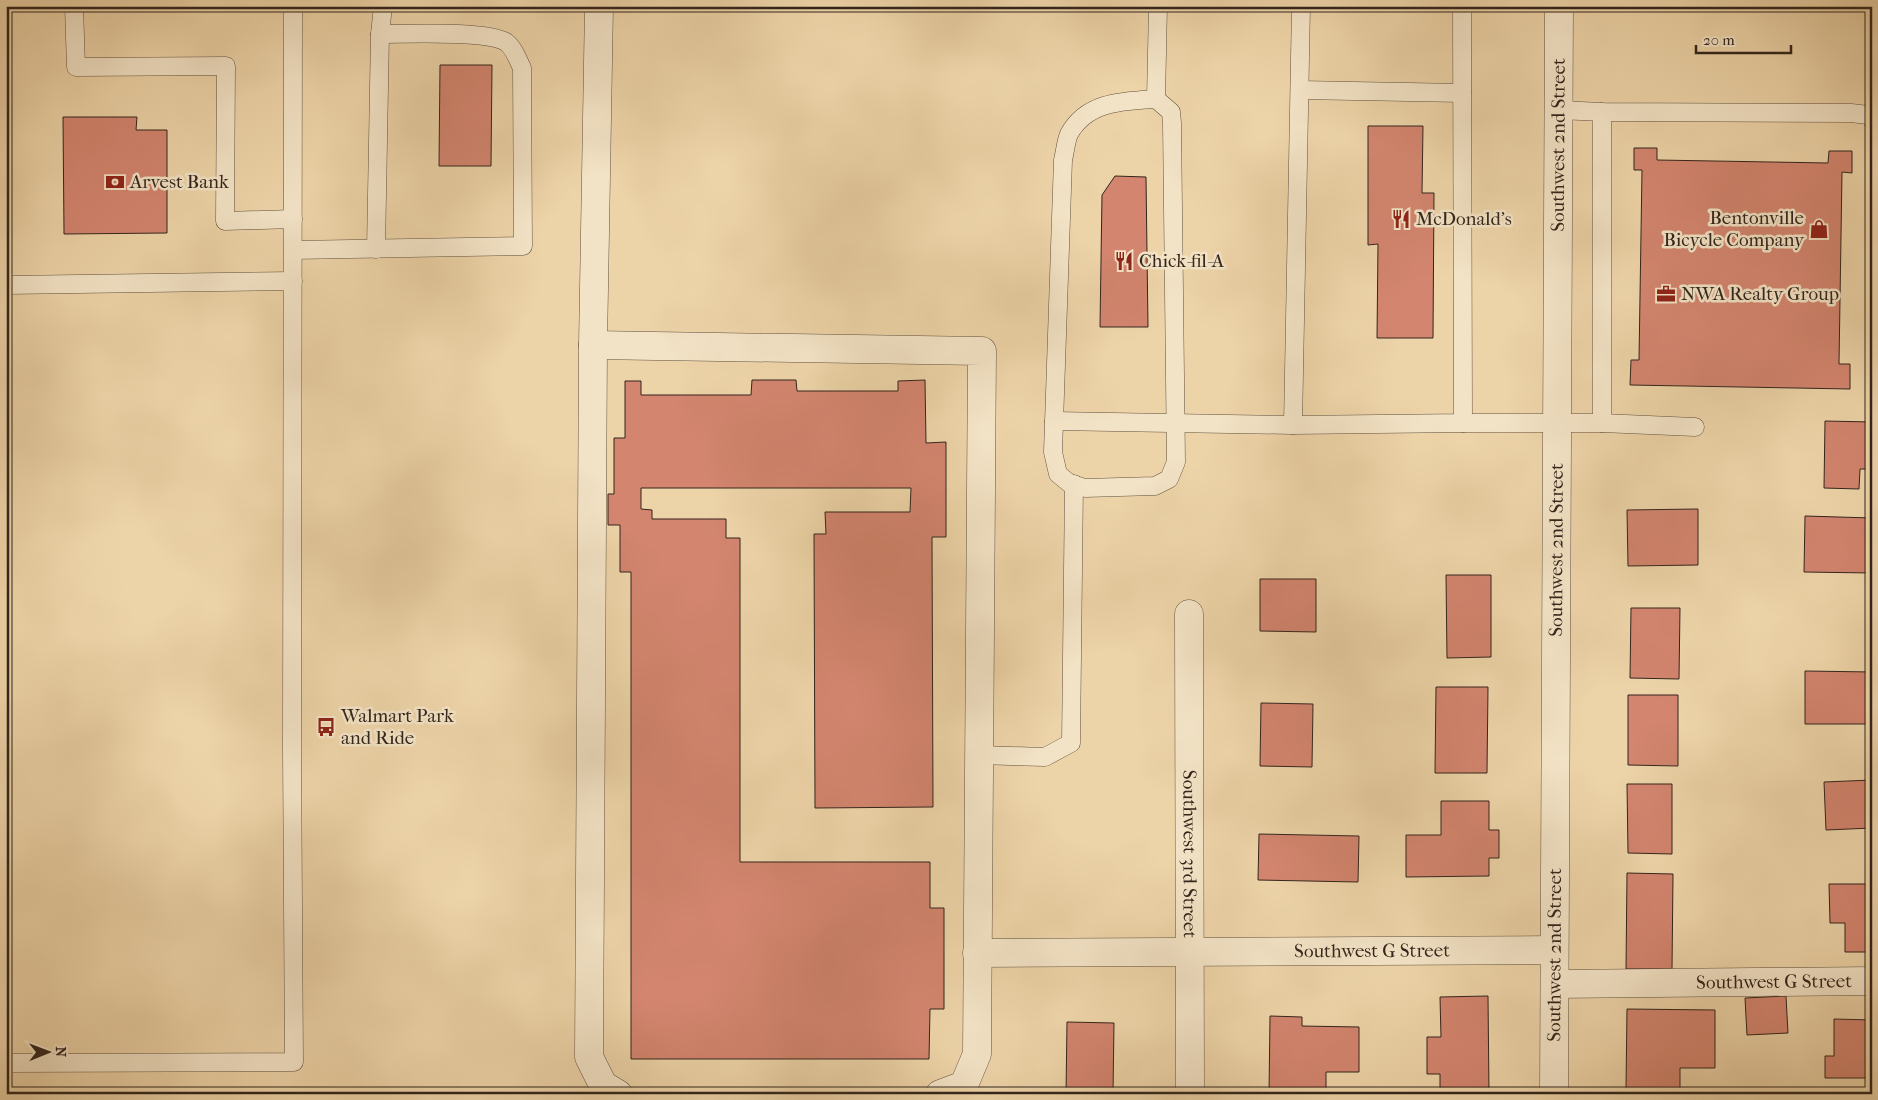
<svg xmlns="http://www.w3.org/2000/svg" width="1878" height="1100" viewBox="0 0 1878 1100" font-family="'IM FELL French Canon',serif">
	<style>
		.building { fill: #d3856f; stroke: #33251c }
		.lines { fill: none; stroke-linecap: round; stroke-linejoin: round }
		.service-casing { stroke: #62513f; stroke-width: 19 }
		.minor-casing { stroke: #62513f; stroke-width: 29 }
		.service { stroke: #f3e3c6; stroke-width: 18 }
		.minor { stroke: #f3e3c6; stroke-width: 28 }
		.labels { text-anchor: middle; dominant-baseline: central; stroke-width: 5; stroke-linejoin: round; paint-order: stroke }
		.street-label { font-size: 19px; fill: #33251c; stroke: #f3e3c6 }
		.poi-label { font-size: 19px; fill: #33251c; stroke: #f3e3c6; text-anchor: start }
	</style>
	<rect width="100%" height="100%" fill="#edd4a8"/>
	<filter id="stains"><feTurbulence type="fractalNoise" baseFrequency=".004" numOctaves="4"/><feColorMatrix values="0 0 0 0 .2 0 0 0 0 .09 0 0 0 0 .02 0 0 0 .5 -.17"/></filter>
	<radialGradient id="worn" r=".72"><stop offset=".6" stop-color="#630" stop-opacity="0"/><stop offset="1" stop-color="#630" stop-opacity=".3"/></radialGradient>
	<g class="building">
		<polygon points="440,65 492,65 491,166 439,166"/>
		<polygon points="63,117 137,117 136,130 167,130 167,233 64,234"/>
		<polygon points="1368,126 1423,126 1422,193 1434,193 1433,338 1377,338 1378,244 1368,245"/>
		<polygon points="1634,148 1657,148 1657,160 1828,163 1829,151 1852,151 1852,173 1842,172 1839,364 1850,364 1850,389 1630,385 1631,360 1639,360 1642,170 1634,170"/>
		<polygon points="1115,176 1146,177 1148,327 1100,327 1102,195"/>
		<polygon points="752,380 796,380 797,391 898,391 898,381 925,380 926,443 946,442 946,537 932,537 933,807 815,808 814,534 826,534 825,512 910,512 911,488 641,488 641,509 652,510 652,519 726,519 726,538 740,538 740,862 930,862 930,908 944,908 944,1009 930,1009 929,1059 631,1059 631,572 620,572 620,525 608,525 608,494 614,494 614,438 625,438 625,381 641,381 641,395 751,395"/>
		<polygon points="1825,421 1872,422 1872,469 1860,469 1859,489 1824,488"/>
		<polygon points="1698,509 1698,565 1628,566 1627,510"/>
		<polygon points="1805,516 1872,518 1872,573 1804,572"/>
		<polygon points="1446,575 1491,575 1491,657 1447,658"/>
		<polygon points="1260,579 1316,579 1316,632 1260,631"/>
		<polygon points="1631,608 1680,608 1679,679 1630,678"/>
		<polygon points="1805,671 1872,672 1872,724 1805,724"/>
		<polygon points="1436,687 1488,687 1487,773 1435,773"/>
		<polygon points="1628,695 1678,695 1678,766 1628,765"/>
		<polygon points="1261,703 1313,704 1312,767 1260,766"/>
		<polygon points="1872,780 1872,828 1826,830 1824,782"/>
		<polygon points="1627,784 1672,784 1672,854 1628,853"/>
		<polygon points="1441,801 1489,801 1489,830 1499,830 1499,858 1489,858 1489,876 1406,877 1406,835 1441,835"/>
		<polygon points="1259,834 1359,836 1358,882 1258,880"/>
		<polygon points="1627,873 1673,874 1672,969 1626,969"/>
		<polygon points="1829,884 1872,884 1872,952 1845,952 1845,923 1830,923"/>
		<polygon points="1488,996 1489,1094 1440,1094 1440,1074 1427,1074 1427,1037 1441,1037 1440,997"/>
		<polygon points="1786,996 1788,1033 1747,1035 1745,998"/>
		<polygon points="1627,1009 1715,1010 1715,1068 1680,1068 1680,1089 1626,1089"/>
		<polygon points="1270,1016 1302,1017 1302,1026 1359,1027 1359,1072 1326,1072 1326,1094 1269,1094"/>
		<polygon points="1834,1019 1872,1020 1872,1078 1825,1078 1825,1056 1834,1056"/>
		<polygon points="1067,1022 1114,1023 1113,1094 1066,1094"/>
	</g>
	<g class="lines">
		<g class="service-casing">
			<g id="service">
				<polyline points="74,6 76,67 226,66 225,221 293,219"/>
				<polyline points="1301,6 1293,425 1463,423 1462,6"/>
				<polyline points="1300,90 1462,93"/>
				<path d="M1156 99 1171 112 1172 123 1176 462 1169 479 1155 486 1085 488 1069 483 1058 474 1053 452 1063 160C1065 152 1066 141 1069 134 1087 101 1124 101 1156 99Z"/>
				<polyline points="1156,99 1158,6"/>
				<polyline points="1560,110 1602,112 1851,113 1868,115 1872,119"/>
				<polyline points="1602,112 1602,423"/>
				<polyline points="376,249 380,34 383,6"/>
				<path d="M293 250 523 246 522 68C518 60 514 48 506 42 487 30 406 34 380 34"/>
				<polyline points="6,285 293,281"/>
				<polyline points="1054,421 1293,425"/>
				<polyline points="1463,423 1602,423 1695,427"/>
				<polyline points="979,755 1045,757 1071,743 1074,484"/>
				<polyline points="6,1063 294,1062 292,749 293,6"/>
			</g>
		</g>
		<g class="minor-casing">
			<g id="minor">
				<polyline points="599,6 593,345 589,1057 603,1085 618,1094"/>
				<polyline points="593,345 982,351 977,1054 964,1085 940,1094"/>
				<path id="s1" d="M1189 614 1190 1094"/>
				<path id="s2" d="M977 953 1554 950"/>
				<path id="s3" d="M1555 984 1872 981"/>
				<path id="s4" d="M1554 1094 1559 6"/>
			</g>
		</g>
		<use href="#service" class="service"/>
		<use href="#minor" class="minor"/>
	</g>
	<defs>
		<g id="bank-bare" transform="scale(1.5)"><path d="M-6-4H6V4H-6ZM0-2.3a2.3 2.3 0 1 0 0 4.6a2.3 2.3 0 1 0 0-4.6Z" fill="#8f2418" stroke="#f3e3c6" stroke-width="2.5" paint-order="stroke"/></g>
		<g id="restaurant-bare" transform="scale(1.5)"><path d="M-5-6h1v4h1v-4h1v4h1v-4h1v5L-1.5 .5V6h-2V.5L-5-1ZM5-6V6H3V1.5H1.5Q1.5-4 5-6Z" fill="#8f2418" stroke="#f3e3c6" stroke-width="2.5" paint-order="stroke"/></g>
		<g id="shop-bare" transform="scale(1.5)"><path d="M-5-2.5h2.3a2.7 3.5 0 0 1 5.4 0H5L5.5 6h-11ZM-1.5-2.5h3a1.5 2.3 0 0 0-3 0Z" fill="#8f2418" stroke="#f3e3c6" stroke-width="2.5" paint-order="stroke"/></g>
		<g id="office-bare" transform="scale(1.5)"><path d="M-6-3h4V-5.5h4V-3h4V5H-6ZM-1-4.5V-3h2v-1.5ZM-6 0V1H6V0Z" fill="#8f2418" stroke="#f3e3c6" stroke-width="2.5" paint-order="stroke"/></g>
		<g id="bus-bare" transform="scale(1.5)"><path d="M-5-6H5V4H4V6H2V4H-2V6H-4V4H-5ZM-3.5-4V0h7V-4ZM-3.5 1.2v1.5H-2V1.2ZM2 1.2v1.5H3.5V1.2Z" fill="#8f2418" stroke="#f3e3c6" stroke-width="2.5" paint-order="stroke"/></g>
	</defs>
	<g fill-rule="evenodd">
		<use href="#bank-bare" x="115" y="182"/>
		<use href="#restaurant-bare" x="1401" y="219"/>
		<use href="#shop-bare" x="1819" y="229"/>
		<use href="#restaurant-bare" x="1124" y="261"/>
		<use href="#office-bare" x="1666" y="294"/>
		<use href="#bus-bare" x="326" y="727"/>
	</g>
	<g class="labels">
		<g class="street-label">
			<text stroke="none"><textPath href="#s4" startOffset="949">Southwest 2nd Street</textPath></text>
			<text stroke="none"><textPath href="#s4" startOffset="544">Southwest 2nd Street</textPath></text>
			<text stroke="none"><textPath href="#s1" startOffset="240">Southwest 3rd Street</textPath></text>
			<text stroke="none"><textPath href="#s2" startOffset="395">Southwest G Street</textPath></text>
			<text stroke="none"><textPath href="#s4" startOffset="139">Southwest 2nd Street</textPath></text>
			<text stroke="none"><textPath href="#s3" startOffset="219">Southwest G Street</textPath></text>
		</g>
		<g class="poi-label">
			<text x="130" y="182">Arvest Bank</text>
			<text x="1804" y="218" text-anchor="end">Bentonville<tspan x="1804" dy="22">Bicycle Company</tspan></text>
			<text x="1416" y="219">McDonald's</text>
			<text x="1139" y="261">Chick-fil-A</text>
			<text x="1681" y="294">NWA Realty Group</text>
			<text x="341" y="716">Walmart Park<tspan x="341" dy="22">and Ride</tspan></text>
		</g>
	</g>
	<rect width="1878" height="1100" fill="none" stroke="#edd4a8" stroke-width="25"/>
	<rect x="8" y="8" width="1863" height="1085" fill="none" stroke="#33251c" stroke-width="2.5"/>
	<rect x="12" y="12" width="1853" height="1075" fill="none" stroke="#33251c"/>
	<g transform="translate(48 1052) rotate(89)" stroke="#f3e3c6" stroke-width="4" paint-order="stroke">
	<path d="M0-4L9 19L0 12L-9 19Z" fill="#33251c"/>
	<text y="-8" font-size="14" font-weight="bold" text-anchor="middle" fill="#33251c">N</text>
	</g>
	<path d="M1696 45v8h95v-8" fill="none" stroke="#33251c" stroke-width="2.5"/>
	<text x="1703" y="45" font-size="15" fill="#33251c" stroke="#f3e3c6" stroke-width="4" paint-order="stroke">20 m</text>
	<rect width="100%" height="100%" filter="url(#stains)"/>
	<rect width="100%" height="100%" fill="url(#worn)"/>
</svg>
